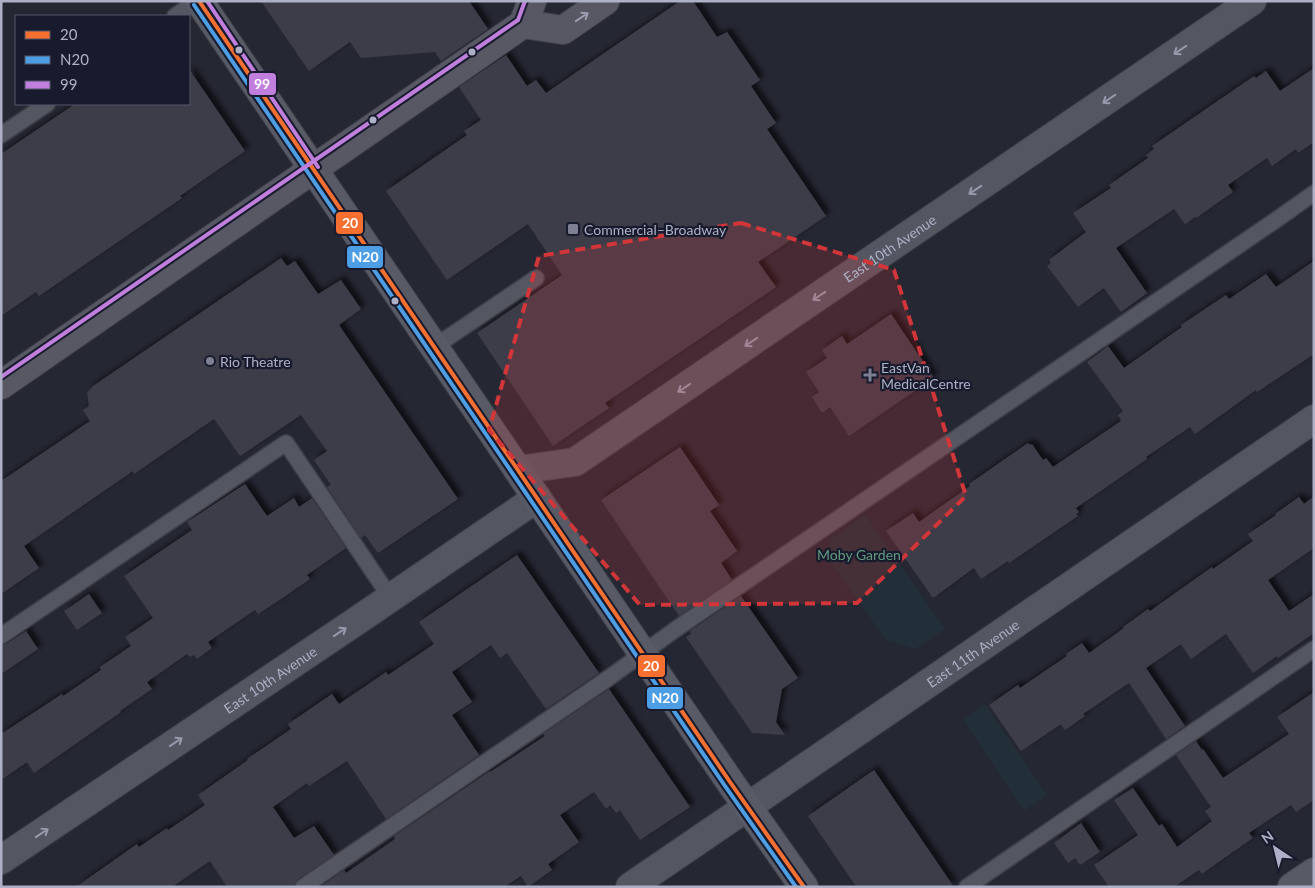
<svg xmlns="http://www.w3.org/2000/svg" width="1315" height="888" viewBox="0 0 1315 888" font-family="Lato,sans-serif">
	<style>
		.green { fill: #222f39 }
		.building { fill: #3c3e49; filter: url(#shadow) }
		.lines { fill: none; stroke-linecap: round; stroke-linejoin: round }
		.lane-casing { stroke: #3f414a; stroke-width: 18 }
		.street-casing { stroke: #3f414a; stroke-width: 30 }
		.secondary-casing { stroke: #3f414a; stroke-width: 30 }
		.primary-casing { stroke: #424450; stroke-width: 30 }
		.lane { stroke: #545662; stroke-width: 15 }
		.street { stroke: #545662; stroke-width: 28 }
		.secondary { stroke: #585a66; stroke-width: 28 }
		.primary { stroke: #575863; stroke-width: 28 }
		.bus-1-casing { stroke: #181b2d; stroke-width: 8 }
		.bus-2-casing { stroke: #181b2d; stroke-width: 8 }
		.bus-3-casing { stroke: #181b2d; stroke-width: 8 }
		.bus-1 { stroke: #f46f30; stroke-width: 4 }
		.bus-2 { stroke: #4d9ee5; stroke-width: 4 }
		.bus-3 { stroke: #c07fdc; stroke-width: 4 }
		.oneway { stroke: #9c9eb2 }
		.oneway2 { stroke: #979aad }
		.marked { fill: #d23638; fill-opacity: 0.2; stroke: #d23638; stroke-width: 4; stroke-dasharray: 10 6; stroke-linejoin: round }
		.bus-dot { fill: #adb0c6; stroke: #181b2d; stroke-width: 2 }
		.poi-dot { fill: #7d8093; stroke: #181b2d; stroke-width: 2 }
		.labels { text-anchor: middle; dominant-baseline: central; stroke-width: 4.5; stroke-linejoin: round; paint-order: stroke }
		.poi-label { font-size: 14px; fill: #adb0c6; stroke: #181b2d; text-anchor: start }
		.street-label { font-size: 14px; fill: #adb0c6; stroke: #181b2d }
		.park-label { font-size: 14px; fill: #63987d; stroke: #181b2d }
		.line-badge { stroke: #181b2d; stroke-width: 2 }
		.badge-label { font-size: 14px; text-anchor: middle; font-weight: bold; fill: #fff }
	</style>
	<defs>
		<filter id="shadow"><feDropShadow dx="4.5" dy="-4.5" stdDeviation="2.5" flood-color="#0009"/></filter>
	</defs>
	<rect width="100%" height="100%" fill="#252733"/>
	<g class="green">
		<polygon points="865,514 945,629 915,649 886,640 829,560 830,540"/>
		<polygon points="985,704 1047,795 1024,811 963,719"/>
	</g>
	<g class="building">
		<polygon points="261,1 469,1 488,29 441,61 435,52 361,58 350,42 309,71"/>
		<polygon points="680,1 693,1 717,37 727,32 760,80 751,86 776,123 767,129 826,216 758,262 776,287 605,403 609,408 553,446 477,333 562,275 528,224 447,280 386,191 467,135 464,131 481,120 459,87 506,55 527,86 536,80 546,93"/>
		<polygon points="1314,68 1314,142 1298,153 1296,149 1272,166 1267,158 1228,185 1233,192 1196,218 1195,217 1185,224 1174,209 1116,248 1147,293 1121,312 1104,288 1078,307 1047,266 1051,263 1049,260 1086,232 1073,213 1111,188 1109,185 1148,158 1146,155 1154,149 1152,146 1254,76 1256,78 1266,71 1280,91"/>
		<polygon points="189,69 245,151 180,196 182,198 39,296 36,292 1,316 1,154 75,104 189,104"/>
		<polygon points="281,258 287,266 295,261 318,294 341,280 361,309 339,325 458,499 378,553 365,535 361,538 327,487 331,485 314,460 327,451 301,415 240,456 214,419 134,474 133,471 24,546 39,568 1,594 1,481 90,421 83,410 89,406 87,393 93,386"/>
		<polygon points="1314,261 1314,354 1257,392 1256,390 1195,434 1190,427 1146,457 1147,459 1076,508 1079,512 1076,514 1078,516 1009,563 1008,561 981,579 974,568 933,598 886,531 913,513 919,522 970,486 969,484 1028,443 1030,445 1032,444 1043,460 1046,458 1053,467 1121,421 1118,415 1123,411 1087,362 1108,346 1124,368 1182,327 1181,325 1226,295 1229,299 1266,274 1276,287"/>
		<polygon points="891,314 934,378 849,436 830,407 822,413 812,397 819,392 806,372 827,358 822,350 842,336 847,344"/>
		<polygon points="680,447 719,505 710,511 737,551 721,563 732,580 679,616 601,500"/>
		<polygon points="245,484 267,516 294,498 299,507 312,498 346,548 307,575 310,579 278,601 258,614 255,610 208,642 212,648 197,659 194,655 190,657 187,654 147,682 152,689 120,711 121,712 34,773 27,762 1,780 1,734 62,694 63,696 101,670 100,667 131,646 125,637 153,618 124,576 192,530 187,522"/>
		<polygon points="1314,496 1314,548 1268,580 1289,611 1314,594 1314,633 1278,658 1277,656 1253,673 1226,634 1191,659 1181,644 1146,668 1185,726 1166,739 1129,683 1083,714 1085,716 1065,730 1061,724 1021,751 989,705 1018,685 1020,688 1067,656 1066,654 1082,643 1089,653 1124,628 1123,627 1148,609 1150,611 1212,567 1213,569 1253,541 1248,534 1276,515 1275,514 1299,497 1304,504"/>
		<polygon points="517,555 599,673 546,709 507,653 500,658 491,645 452,672 472,702 452,715 479,755 386,819 347,761 309,786 307,783 273,807 294,838 314,826 334,855 298,879 295,883 294,887 227,887 210,861 172,887 76,887 137,844 139,847 167,828 168,830 205,805 198,795 248,760 247,759 291,729 288,724 332,694 339,704 386,672 388,675 434,644 419,622"/>
		<polygon points="89,594 102,613 77,630 64,611"/>
		<polygon points="741,596 798,678 782,689 776,722 785,735 752,733 686,637 691,634 690,631"/>
		<polygon points="26,631 38,649 1,674 1,645 6,644"/>
		<polygon points="609,689 690,807 640,840 620,810 616,813 610,805 606,809 594,792 560,815 579,842 548,864 552,870 528,887 521,876 504,887 320,887 344,870 346,873 395,839 394,836 490,771 490,772 545,736 543,734"/>
		<polygon points="1314,692 1314,800 1296,812 1291,805 1249,833 1253,838 1210,868 1202,874 1199,870 1174,887 1109,887 1094,865 1138,835 1114,800 1133,788 1159,826 1162,824 1177,847 1212,821 1205,811 1211,807 1176,755 1196,741 1202,750 1203,749 1223,778 1289,734 1277,717"/>
		<polygon points="874,770 954,887 857,887 853,882 808,816"/>
		<polygon points="1081,823 1100,852 1080,865 1075,858 1068,863 1054,843"/>
	</g>
	<g class="lines">
		<g class="lane-casing">
			<g id="lane">
				<polyline points="175,16 197,1"/>
				<polyline points="1,135 47,104"/>
				<polyline points="434,347 536,278"/>
				<polyline points="1,636 286,443 390,597"/>
				<polyline points="303,887 610,677 676,629 1276,220 1314,193"/>
				<polyline points="967,887 1314,649"/>
			</g>
		</g>
		<g class="street-casing">
			<g id="street">
				<path id="s1" d="M518 470 575 462 1252 1"/>
				<path id="s2" d="M1 860 355 622 537 498"/>
				<path id="s3" d="M630 887 898 704 1314 419"/>
			</g>
		</g>
		<g class="secondary-casing">
			<g id="secondary">
				<polyline points="199,1 730,782 804,887"/>
				<polyline points="1292,887 1314,872"/>
			</g>
		</g>
		<g class="primary-casing">
			<g id="primary">
				<polyline points="523,24 563,30 605,1"/>
				<polyline points="1,385 523,24 532,1"/>
			</g>
		</g>
		<use href="#lane" class="lane"/>
		<use href="#street" class="street"/>
		<use href="#secondary" class="secondary"/>
		<use href="#primary" class="primary"/>
		<g class="bus-1-casing">
			<polyline id="bus-1" points="199,1 730,782 804,887"/>
		</g>
		<g class="bus-2-casing">
			<polyline id="bus-2" points="194,5 725,786 796,887"/>
		</g>
		<g class="bus-3-casing">
			<g id="bus-3">
				<polyline points="207,1 318,167"/>
				<polyline points="1,377 518,20 525,1"/>
			</g>
		</g>
		<use href="#bus-1" class="bus-1"/>
		<use href="#bus-2" class="bus-2"/>
		<use href="#bus-3" class="bus-3"/>
	</g>
	<defs><path id="oneway-shaft" d="M-6 0H5M1.5-3L5.5 0L1.5 3" fill="none" stroke-width="1.6" stroke-linecap="round" stroke-linejoin="round" transform="scale(1.25)"/></defs>
	<use class="oneway" href="#oneway-shaft" transform="translate(582 17) rotate(-34)"/>
	<g class="oneway2">
		<use href="#oneway-shaft" transform="translate(1180 50) rotate(146)"/>
		<use href="#oneway-shaft" transform="translate(1109 99) rotate(146)"/>
		<use href="#oneway-shaft" transform="translate(975 190) rotate(146)"/>
		<use href="#oneway-shaft" transform="translate(819 296) rotate(146)"/>
		<use href="#oneway-shaft" transform="translate(751 342) rotate(146)"/>
		<use href="#oneway-shaft" transform="translate(684 388) rotate(146)"/>
		<use href="#oneway-shaft" transform="translate(340 632) rotate(-34)"/>
		<use href="#oneway-shaft" transform="translate(176 742) rotate(-34)"/>
		<use href="#oneway-shaft" transform="translate(42 833) rotate(-34)"/>
	</g>
	<path class="marked" d="M741 223 894 270 966 496 857 603 640 605 489 430 539 256Z"/>
	<g class="bus-dot">
		<circle cx="239" cy="50" r="4.5"/>
		<circle cx="472" cy="52" r="4.5"/>
		<circle cx="373" cy="120" r="4.5"/>
		<circle cx="395" cy="301" r="4.5"/>
	</g>
	<g class="poi-dot">
		<rect x="567" y="223" width="12" height="12" rx="2.5"/>
		<circle cx="210" cy="361" r="5"/>
		<path d="M867.5 367.5h5v5h5v5h-5v5h-5v-5h-5v-5h5z"/>
	</g>
	<g class="labels">
		<g class="poi-label">
			<text x="584" y="229">Commercial–Broadway</text>
			<text x="220" y="361">Rio Theatre</text>
			<text x="881" y="367">EastVan<tspan x="881" dy="16">MedicalCentre</tspan></text>
		</g>
		<g class="street-label">
			<text stroke="none"><textPath href="#s1" startOffset="438">East 10th Avenue</textPath></text>
			<text stroke="none"><textPath href="#s3" startOffset="415">East 11th Avenue</textPath></text>
			<text stroke="none"><textPath href="#s2" startOffset="324">East 10th Avenue</textPath></text>
		</g>
		<g class="park-label">
			<text x="859" y="554">Moby Garden</text>
		</g>
	</g>
	<g class="line-badge">
		<rect x="248" y="72" width="29" height="24" rx="5" fill="#c07fdc"/>
		<rect x="335" y="211" width="29" height="24" rx="5" fill="#f46f30"/>
		<rect x="346" y="245" width="38" height="24" rx="5" fill="#4d9ee5"/>
		<rect x="637" y="654" width="29" height="24" rx="5" fill="#f46f30"/>
		<rect x="646" y="686" width="38" height="24" rx="5" fill="#4d9ee5"/>
	</g>
	<g class="badge-label">
		<text x="262" y="89">99</text>
		<text x="350" y="228">20</text>
		<text x="365" y="262">N20</text>
		<text x="651" y="671">20</text>
		<text x="665" y="703">N20</text>
	</g>
	<rect width="1315" height="888" fill="none" stroke="#adb0c6" stroke-width="5"/>
	<rect x="15" y="15" width="175" height="90" fill="#181b2d" stroke="#54576a"/>
	<rect x="25" y="31" width="25" height="8" fill="#f46f30" stroke="#54576a"/>
	<text x="60" y="40" font-size="15" fill="#adb0c6">20</text>
	<rect x="25" y="56" width="25" height="8" fill="#4d9ee5" stroke="#54576a"/>
	<text x="60" y="65" font-size="15" fill="#adb0c6">N20</text>
	<rect x="25" y="81" width="25" height="8" fill="#c07fdc" stroke="#54576a"/>
	<text x="60" y="90" font-size="15" fill="#adb0c6">99</text>
	<g transform="translate(1275 848) rotate(325)" stroke="#181b2d" stroke-width="4" paint-order="stroke">
	<path d="M0-4L9 19L0 12L-9 19Z" fill="#adb0c6"/>
	<text y="-8" font-size="14" font-weight="bold" text-anchor="middle" fill="#adb0c6">N</text>
	</g>
</svg>
